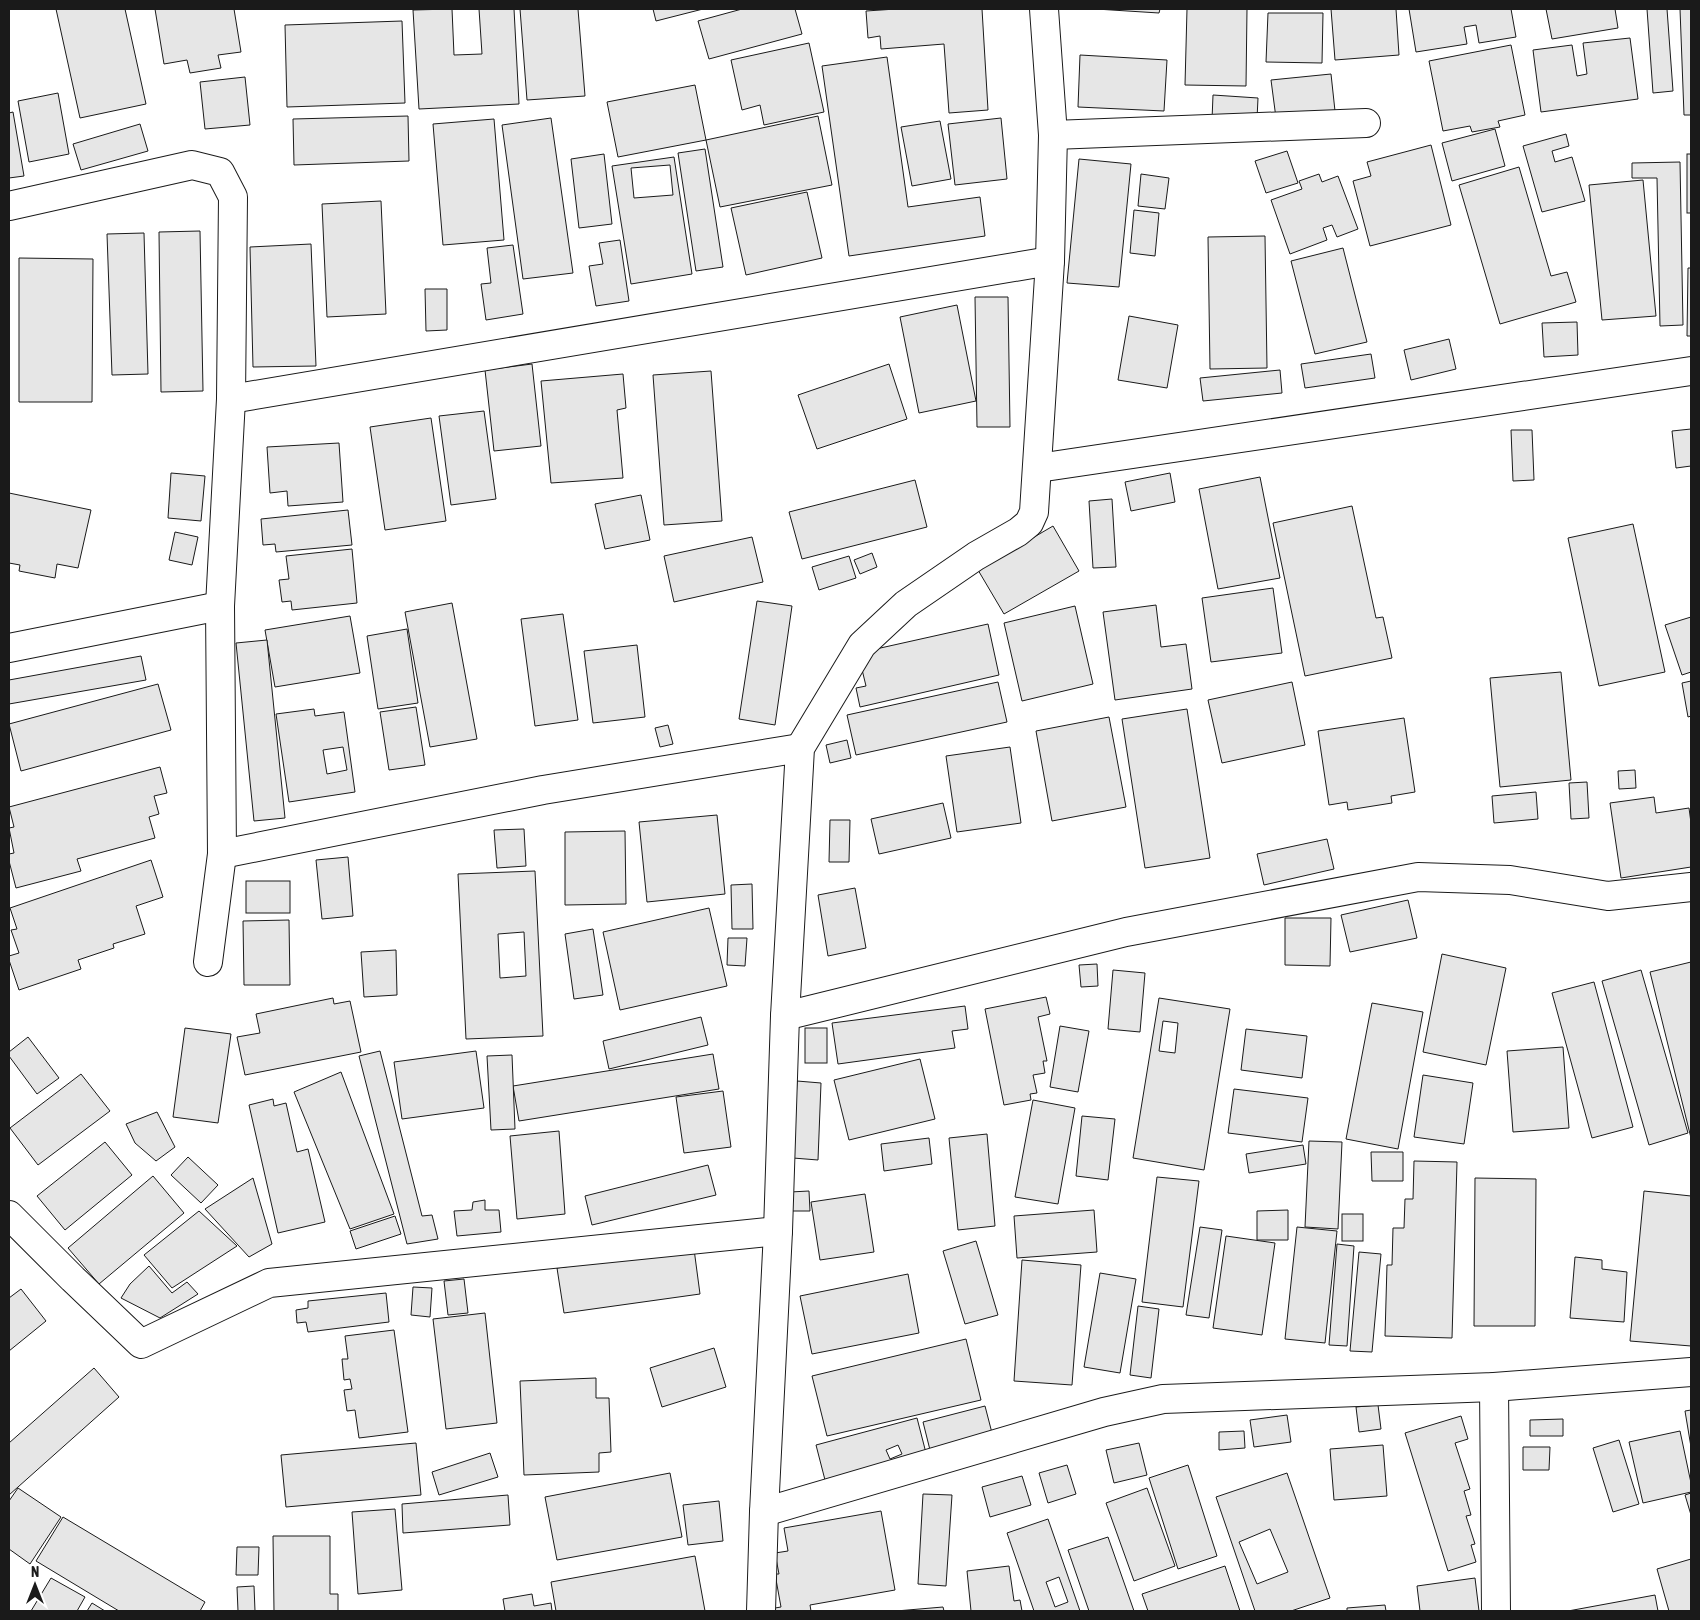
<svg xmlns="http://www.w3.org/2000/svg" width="1700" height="1620" viewBox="0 0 1700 1620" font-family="'Asap Condensed',sans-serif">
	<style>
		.building { fill: #e6e6e6; stroke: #1a1a1a; fill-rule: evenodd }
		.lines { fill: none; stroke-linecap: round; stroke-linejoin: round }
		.minor-casing { stroke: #1a1a1a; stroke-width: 30 }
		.minor { stroke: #fff; stroke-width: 28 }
	</style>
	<rect width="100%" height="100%" fill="#fff"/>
	<g class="building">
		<polygon points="56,9 125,9 146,104 80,118"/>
		<polygon points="155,9 234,9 241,52 218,55 221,68 190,73 187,60 164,64"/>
		<polygon points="452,9 454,55 482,54 479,9 514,9 519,104 419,109 413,10"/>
		<polygon points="520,9 578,9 585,96 527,100"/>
		<polygon points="653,9 703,9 656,21"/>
		<polygon points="742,9 795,9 802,34 709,59 698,21"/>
		<polygon points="896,9 982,9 988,110 949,113 944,44 881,49 880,36 868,38 866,11"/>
		<polygon points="1096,9 1160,9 1159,13"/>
		<polygon points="1187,9 1247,9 1246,86 1185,85"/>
		<polygon points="1331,9 1396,9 1399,55 1335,60"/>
		<polygon points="1409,9 1511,9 1516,37 1479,43 1476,25 1464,27 1467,44 1416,52"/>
		<polygon points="1546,9 1615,9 1618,28 1552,39"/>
		<polygon points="1647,9 1667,9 1673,91 1653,93"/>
		<polygon points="1680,9 1691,9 1691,115 1684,115"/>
		<polygon points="1268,13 1323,13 1322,63 1266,62"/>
		<polygon points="402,21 405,103 287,107 285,25"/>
		<polygon points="1630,38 1638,99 1541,112 1533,50 1572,45 1577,76 1587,74 1583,43"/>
		<polygon points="809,43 824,112 764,125 760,105 742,110 731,60"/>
		<polygon points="1511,45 1525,115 1498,121 1500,127 1472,132 1470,126 1443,131 1429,61"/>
		<polygon points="1080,55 1167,60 1164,111 1078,107"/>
		<polygon points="887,57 908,207 980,197 985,236 849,256 822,66"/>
		<polygon points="1331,74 1335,111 1276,118 1271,80"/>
		<polygon points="245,77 250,125 205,129 200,82"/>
		<polygon points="695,85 706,140 618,157 607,102"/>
		<polygon points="58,93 69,154 29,162 18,101"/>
		<polygon points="1213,95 1258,98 1257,119 1212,120"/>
		<polygon points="13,112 24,176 9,178 9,113"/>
		<polygon points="408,116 409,161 294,165 293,119"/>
		<polygon points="818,116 832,185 720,207 706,140"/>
		<polygon points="551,118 573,273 523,279 502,125"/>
		<polygon points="1001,118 1007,179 955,185 948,124"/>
		<polygon points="494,119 504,240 443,245 433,124"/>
		<polygon points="940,121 951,179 912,186 901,127"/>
		<polygon points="140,124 148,151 81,170 73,144"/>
		<polygon points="1495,129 1505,166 1452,181 1442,143"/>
		<polygon points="1566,134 1569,146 1552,151 1555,162 1572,157 1585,201 1542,212 1523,146"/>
		<polygon points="1431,145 1451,225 1370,246 1353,181 1371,176 1367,162"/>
		<polygon points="705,149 723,267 696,271 678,153"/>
		<polygon points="1287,151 1298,183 1266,193 1255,161"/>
		<polygon points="604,154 612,224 579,228 571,159"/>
		<rect x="1687" y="154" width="4" height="59"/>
		<path d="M674 157 692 274 631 284 612 166ZM670 165 673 195 634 198 631 168Z"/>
		<polygon points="1079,159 1131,164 1119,287 1067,283"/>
		<polygon points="1680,162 1683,325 1660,326 1657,178 1632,178 1632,163"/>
		<polygon points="1519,167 1551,276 1567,272 1576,302 1500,324 1459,185"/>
		<polygon points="1141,174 1169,178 1165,209 1138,206"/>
		<polygon points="1319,174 1322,182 1338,176 1358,229 1337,237 1332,225 1323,228 1327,240 1290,254 1271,200 1302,189 1299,181"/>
		<polygon points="1643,180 1656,316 1602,320 1589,185"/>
		<polygon points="807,192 822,258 746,275 731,208"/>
		<polygon points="381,201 386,314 327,317 322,204"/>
		<polygon points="1134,210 1159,213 1155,256 1130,253"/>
		<polygon points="200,231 203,391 161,392 159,232"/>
		<polygon points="144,233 148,374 112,375 107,234"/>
		<polygon points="1265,236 1267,368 1210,369 1208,237"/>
		<polygon points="620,240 629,301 596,306 589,266 603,264 599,243"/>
		<polygon points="311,244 316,366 253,367 250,247"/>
		<polygon points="513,245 523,314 486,320 481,284 491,283 487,248"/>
		<polygon points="1343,248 1367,342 1315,354 1291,261"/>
		<polygon points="19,258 93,259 92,402 19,402"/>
		<polygon points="1688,268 1691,268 1691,336 1687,336"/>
		<polygon points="425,289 447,289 447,330 426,331"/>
		<polygon points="975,297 1008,297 1010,427 977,427"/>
		<polygon points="957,305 976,401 919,413 900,317"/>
		<polygon points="1129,316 1178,325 1167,388 1118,380"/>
		<polygon points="1577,322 1578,355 1544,357 1542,323"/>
		<polygon points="1449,339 1456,369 1411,380 1404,350"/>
		<polygon points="1371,354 1375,378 1305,388 1301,364"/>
		<polygon points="532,364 541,446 494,451 485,370"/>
		<polygon points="889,364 907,419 817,449 798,395"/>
		<polygon points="1280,370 1282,393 1203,401 1200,378"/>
		<polygon points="711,371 722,521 664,525 653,375"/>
		<polygon points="623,374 626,408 617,410 623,478 551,483 541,381"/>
		<polygon points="484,411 496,499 451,505 439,416"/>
		<polygon points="431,418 446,521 385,530 370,427"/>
		<polygon points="1691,429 1691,466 1676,468 1672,431"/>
		<polygon points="1511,430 1532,430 1534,480 1513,481"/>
		<polygon points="339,443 343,502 288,506 287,491 270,493 267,447"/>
		<polygon points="171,473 205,476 201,521 168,518"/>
		<polygon points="1170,473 1175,502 1131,511 1125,482"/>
		<polygon points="1260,477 1280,578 1218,589 1199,489"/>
		<polygon points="915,480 927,527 802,559 789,512"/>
		<polygon points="9,493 91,510 78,568 57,564 55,578 19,571 20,565 9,563"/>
		<polygon points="641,495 650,540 605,549 595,504"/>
		<polygon points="1112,499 1116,567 1093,568 1089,501"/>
		<polygon points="1352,506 1376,618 1383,617 1392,658 1305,676 1273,523"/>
		<polygon points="348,510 352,545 276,552 275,544 263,545 261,519"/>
		<polygon points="1633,524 1665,672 1599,686 1568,538"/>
		<polygon points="1053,526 1079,571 1004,614 978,570"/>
		<polygon points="175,532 198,537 192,565 169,560"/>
		<polygon points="752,537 763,582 674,602 664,556"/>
		<polygon points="352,549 357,603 292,610 291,601 282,602 279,580 289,579 286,556"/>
		<polygon points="872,553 877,567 860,574 854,560"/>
		<polygon points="849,556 856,578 819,590 812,567"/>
		<polygon points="1273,588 1282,653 1211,662 1202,598"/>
		<polygon points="757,601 792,606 775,725 739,719"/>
		<polygon points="452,603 477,739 430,747 405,612"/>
		<polygon points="1156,605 1161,647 1186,644 1192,689 1115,700 1103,612"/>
		<polygon points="1075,606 1093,684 1022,701 1004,623"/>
		<polygon points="563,614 578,720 535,726 521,619"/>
		<polygon points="350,616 360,673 275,687 265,630"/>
		<polygon points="1691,617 1691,672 1682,675 1665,625"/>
		<polygon points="988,624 999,675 860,707 856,688 866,686 858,653"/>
		<polygon points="407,629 418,703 378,709 367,636"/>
		<polygon points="267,640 285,818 254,821 236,643"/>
		<polygon points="637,645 645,717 593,723 584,651"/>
		<polygon points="141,656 146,680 9,704 9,680"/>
		<polygon points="1561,672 1571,780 1500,787 1490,678"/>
		<polygon points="1691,681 1691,716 1688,717 1682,683"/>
		<polygon points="998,682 1007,722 856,755 847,715"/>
		<polygon points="1292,682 1305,745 1222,763 1208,700"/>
		<polygon points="158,684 171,730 21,771 9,724"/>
		<polygon points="416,707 425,765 389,770 380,712"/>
		<path d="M314 709 315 716 344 712 355 792 289 802 276 714ZM343 747 347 770 327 774 323 750Z"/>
		<polygon points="1187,709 1210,858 1145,868 1122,719"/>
		<polygon points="1109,717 1126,807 1052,821 1036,731"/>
		<polygon points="1404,718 1415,792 1391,796 1392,803 1348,810 1347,802 1329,805 1318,731"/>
		<polygon points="668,725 673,744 660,747 655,728"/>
		<polygon points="847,740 851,758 830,763 826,745"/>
		<polygon points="1010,747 1021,823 957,832 946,756"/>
		<polygon points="160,767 167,793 154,796 159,814 149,817 155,838 77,859 81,871 16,888 9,861 9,854 14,853 9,828 14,827 9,807"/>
		<polygon points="1635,770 1636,788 1619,789 1618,771"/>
		<polygon points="1587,782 1589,818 1571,819 1569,783"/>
		<polygon points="1536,792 1538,819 1494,823 1492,796"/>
		<polygon points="1654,797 1656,813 1689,808 1691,823 1691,867 1621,878 1610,803"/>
		<polygon points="943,803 951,838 879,854 871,819"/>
		<polygon points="717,815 725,894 647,902 639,822"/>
		<polygon points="830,820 850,820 849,862 829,862"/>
		<polygon points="524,829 526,866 497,868 494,830"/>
		<polygon points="625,831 626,904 565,905 565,832"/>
		<polygon points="1327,839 1334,869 1264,885 1257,854"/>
		<polygon points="348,857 353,916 322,919 316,860"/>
		<polygon points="151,860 163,897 136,906 145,934 113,944 114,948 78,960 81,969 19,990 9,960 9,956 19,953 11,930 17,929 10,908"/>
		<path d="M535 871 543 1036 466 1039 458 874ZM524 932 526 976 500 978 498 934Z"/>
		<rect x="246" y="881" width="44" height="32"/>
		<polygon points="752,884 753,929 732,929 731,885"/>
		<polygon points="855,888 866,948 828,956 818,895"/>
		<polygon points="1408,900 1417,938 1350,952 1341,915"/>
		<polygon points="709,908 727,986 620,1010 603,932"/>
		<polygon points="1285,918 1331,918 1330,966 1285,965"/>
		<polygon points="289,920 290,985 244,985 243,921"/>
		<polygon points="593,929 603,995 574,999 565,934"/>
		<polygon points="728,938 747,938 745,966 727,965"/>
		<polygon points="396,950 397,995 364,997 361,952"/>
		<polygon points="1442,954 1506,968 1486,1065 1423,1052"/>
		<polygon points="1691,962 1691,1138 1650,972"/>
		<polygon points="1097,964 1098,986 1081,987 1079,965"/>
		<polygon points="1113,970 1145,973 1140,1032 1108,1029"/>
		<polygon points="1641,970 1688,1133 1649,1145 1602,981"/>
		<polygon points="1594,982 1633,1127 1592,1138 1552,993"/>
		<polygon points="1046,997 1050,1014 1038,1017 1047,1061 1043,1061 1045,1073 1033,1075 1037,1093 1030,1094 1031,1100 1004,1105 985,1009"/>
		<polygon points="333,998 334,1004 350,1001 361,1052 245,1075 237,1037 260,1033 256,1014"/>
		<path d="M1159 998 1230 1009 1204 1170 1133 1158ZM1163 1021 1178 1023 1175 1053 1159 1051Z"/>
		<polygon points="1372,1003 1423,1012 1398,1149 1346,1139"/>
		<polygon points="965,1006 968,1029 952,1031 955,1048 838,1064 832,1023"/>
		<polygon points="701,1017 708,1045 609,1069 603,1041"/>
		<polygon points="1060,1026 1089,1031 1078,1092 1050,1087"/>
		<polygon points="185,1028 231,1034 218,1123 173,1117"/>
		<rect x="805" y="1028" width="22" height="35"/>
		<polygon points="1246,1029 1307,1036 1302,1078 1241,1070"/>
		<polygon points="28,1037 59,1078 37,1094 9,1056 9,1052"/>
		<polygon points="1563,1047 1569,1128 1513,1132 1507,1051"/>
		<polygon points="380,1051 422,1216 432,1215 438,1239 407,1244 359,1056"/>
		<polygon points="476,1051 484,1108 402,1119 394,1062"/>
		<polygon points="713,1054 719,1089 519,1121 513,1086"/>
		<polygon points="512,1055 515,1129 491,1130 487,1056"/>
		<polygon points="920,1059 935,1119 849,1140 834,1080"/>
		<polygon points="341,1072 394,1214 350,1229 294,1092"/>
		<polygon points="81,1074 110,1111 38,1165 10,1128"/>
		<polygon points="1423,1075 1473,1083 1464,1144 1414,1137"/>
		<polygon points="797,1081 821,1083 818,1160 793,1158"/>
		<polygon points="1234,1089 1308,1098 1302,1142 1228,1133"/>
		<polygon points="723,1091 731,1147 684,1153 676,1097"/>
		<polygon points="273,1099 274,1106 286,1103 297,1152 308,1149 325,1222 278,1233 249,1105"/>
		<polygon points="1033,1100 1075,1108 1058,1204 1015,1197"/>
		<polygon points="157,1112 175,1147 156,1161 135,1143 126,1124"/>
		<polygon points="1082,1116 1115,1119 1108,1180 1076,1176"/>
		<polygon points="559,1131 565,1214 517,1219 510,1136"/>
		<polygon points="987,1134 995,1226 958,1230 949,1138"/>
		<polygon points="929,1138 932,1164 884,1171 881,1144"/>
		<polygon points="1309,1141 1342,1142 1338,1229 1305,1227"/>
		<polygon points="105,1142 132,1175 65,1230 37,1196"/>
		<polygon points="1303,1145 1306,1164 1249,1173 1246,1154"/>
		<polygon points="1371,1152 1403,1152 1403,1181 1372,1181"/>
		<polygon points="188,1157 218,1185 201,1203 171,1175"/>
		<polygon points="1414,1161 1457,1162 1452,1338 1385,1336 1387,1265 1392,1265 1393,1228 1404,1228 1405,1199 1413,1199"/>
		<polygon points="708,1165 716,1195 592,1225 585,1196"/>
		<polygon points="153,1176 184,1213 99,1284 68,1248"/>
		<polygon points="1157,1177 1199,1181 1183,1307 1142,1302"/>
		<polygon points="253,1178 272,1244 249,1257 205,1209"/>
		<polygon points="1475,1178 1536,1179 1535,1326 1474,1326"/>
		<polygon points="809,1191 810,1211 791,1211 790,1192"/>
		<polygon points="1644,1191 1691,1196 1691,1346 1630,1341"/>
		<polygon points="865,1194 874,1252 820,1260 811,1202"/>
		<polygon points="485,1200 485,1210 499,1210 501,1232 457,1236 454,1211 472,1210 473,1202"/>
		<polygon points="1094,1210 1097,1252 1017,1258 1014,1216"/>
		<polygon points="1288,1210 1288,1240 1257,1240 1257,1211"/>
		<polygon points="199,1211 237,1246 172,1288 144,1255"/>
		<rect x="1342" y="1214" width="21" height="27"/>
		<polygon points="395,1216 401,1234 356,1249 350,1231"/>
		<polygon points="1200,1227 1222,1230 1209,1318 1186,1315"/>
		<polygon points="1297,1227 1337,1231 1325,1343 1285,1339"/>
		<polygon points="1226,1236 1275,1243 1262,1335 1213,1328"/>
		<polygon points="976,1241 998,1315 965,1324 943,1251"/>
		<polygon points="1337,1244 1354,1246 1347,1346 1329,1345"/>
		<polygon points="694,1249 700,1294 564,1313 557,1268"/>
		<polygon points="1359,1252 1381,1254 1372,1352 1350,1351"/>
		<polygon points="1575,1257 1602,1260 1602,1269 1627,1272 1624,1322 1570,1318"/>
		<polygon points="1022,1260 1081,1265 1072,1385 1014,1381"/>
		<polygon points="149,1266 172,1293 187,1282 198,1294 160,1318 121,1298 130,1284"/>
		<polygon points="1100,1273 1136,1279 1120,1373 1084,1367"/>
		<polygon points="908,1274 919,1333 812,1354 800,1296"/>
		<polygon points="464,1279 468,1313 448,1315 444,1281"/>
		<polygon points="413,1287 432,1288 430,1317 411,1315"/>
		<polygon points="21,1289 46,1321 9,1351 9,1298"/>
		<polygon points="386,1293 389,1322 308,1332 306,1322 297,1323 296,1310 308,1308 308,1301"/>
		<polygon points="1138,1306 1159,1309 1151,1378 1130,1375"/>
		<polygon points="485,1313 497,1423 446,1429 433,1319"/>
		<polygon points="394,1330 408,1432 359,1438 355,1410 347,1411 344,1390 352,1389 350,1379 344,1380 342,1359 348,1359 345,1336"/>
		<polygon points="966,1339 981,1400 827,1436 812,1376"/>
		<polygon points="714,1348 726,1387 662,1407 650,1368"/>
		<polygon points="94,1368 119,1397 9,1495 9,1443"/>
		<polygon points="596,1378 596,1398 609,1398 611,1452 599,1453 599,1472 524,1475 520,1381"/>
		<polygon points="1378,1405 1381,1429 1359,1432 1356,1407"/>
		<polygon points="985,1406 992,1433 930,1450 923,1422"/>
		<polygon points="1691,1410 1691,1447 1685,1411"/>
		<polygon points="1287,1415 1291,1442 1254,1447 1250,1420"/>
		<polygon points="1461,1416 1468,1439 1455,1443 1470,1489 1464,1491 1471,1515 1466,1516 1475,1544 1471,1545 1476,1562 1448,1571 1405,1433"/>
		<path d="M917 1418 926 1453 825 1480 816 1445ZM898 1445 902 1454 890 1459 886 1450Z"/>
		<polygon points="1563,1419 1563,1436 1530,1436 1530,1420"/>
		<polygon points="1244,1431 1245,1448 1219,1450 1219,1432"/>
		<polygon points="1680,1431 1691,1483 1691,1492 1643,1503 1629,1442"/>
		<polygon points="1619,1440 1639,1504 1613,1512 1593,1448"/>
		<polygon points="416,1443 421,1495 286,1507 281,1455"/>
		<polygon points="1139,1443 1147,1475 1114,1483 1106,1450"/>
		<polygon points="1383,1445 1387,1496 1334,1500 1330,1449"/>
		<polygon points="1523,1447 1550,1447 1549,1470 1523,1470"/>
		<polygon points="490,1453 498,1477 439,1495 432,1472"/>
		<polygon points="1067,1465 1076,1494 1048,1503 1039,1473"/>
		<polygon points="1188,1465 1217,1556 1178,1569 1149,1478"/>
		<polygon points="670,1473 682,1537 557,1560 545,1497"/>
		<path d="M1287 1473 1330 1598 1291 1611H1255L1216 1497ZM1270 1529 1288 1572 1257 1584 1239 1542Z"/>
		<polygon points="1022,1476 1031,1505 990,1517 982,1487"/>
		<polygon points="18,1488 61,1517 30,1564 9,1549 9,1501"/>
		<polygon points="1147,1488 1175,1566 1134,1581 1106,1503"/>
		<polygon points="1691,1493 1691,1515 1685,1495"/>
		<polygon points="923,1494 952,1495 946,1586 918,1584"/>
		<polygon points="508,1495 510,1525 403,1533 402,1504"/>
		<polygon points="719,1501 723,1541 688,1545 683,1505"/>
		<polygon points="395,1509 402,1590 358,1594 352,1512"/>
		<polygon points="881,1511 895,1590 810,1605 811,1611 776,1611 775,1608 781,1607 775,1574 779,1574 775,1553 788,1551 784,1528"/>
		<polygon points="63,1517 205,1602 200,1611 119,1611 36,1561"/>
		<path d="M1048 1519 1080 1611H1034L1007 1533ZM1059 1577 1068 1602 1055 1607 1046 1582Z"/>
		<polygon points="273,1536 330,1536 330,1594 338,1594 338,1611 274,1611"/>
		<polygon points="1108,1537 1134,1611 1089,1611 1068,1550"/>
		<polygon points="237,1547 259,1547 258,1575 236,1575"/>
		<polygon points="695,1556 705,1611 556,1611 551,1582"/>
		<polygon points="1691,1559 1691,1611 1669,1611 1657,1569"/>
		<polygon points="1009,1566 1014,1601 1020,1600 1022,1611 971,1611 967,1571"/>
		<polygon points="1225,1566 1240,1611 1148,1611 1142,1594"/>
		<polygon points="51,1578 85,1597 77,1611 31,1611"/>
		<polygon points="1475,1578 1479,1611 1420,1611 1417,1586"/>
		<polygon points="254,1586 255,1611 238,1611 237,1587"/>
		<polygon points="532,1594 534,1606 551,1603 552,1611 505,1611 503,1599"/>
		<polygon points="1655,1595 1658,1611 1568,1611"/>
		<polygon points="92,1603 105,1611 87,1611"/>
		<polygon points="1385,1605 1386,1611 1347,1611 1347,1608"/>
		<polygon points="943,1607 944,1611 896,1611"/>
	</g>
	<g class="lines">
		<g class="minor-casing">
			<g id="minor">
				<polyline points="1053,135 1366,123"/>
				<polyline points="9,206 192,165 220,172 233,197 231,399 220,606 222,854 208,962"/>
				<polyline points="231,399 1050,261"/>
				<polyline points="1038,468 1691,371"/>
				<polyline points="9,648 220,606"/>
				<polyline points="222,854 543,790 800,748"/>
				<polyline points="785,1016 1126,932 1418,877 1510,880 1608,896 1691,887"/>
				<polyline points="9,1215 73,1279 141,1344 269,1283 778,1231"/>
				<polyline points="1494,1387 1496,1611"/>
				<polyline points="764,1512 1104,1412 1163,1399 1494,1387 1691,1372"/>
				<polyline points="761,1611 764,1512 778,1231 785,1016 800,748 862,645 906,604 976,556 1018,532 1029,523 1034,512 1050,261 1053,135 1044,9"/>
			</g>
		</g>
		<use href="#minor" class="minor"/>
	</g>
	<rect width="1700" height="1620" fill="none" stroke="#1a1a1a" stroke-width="20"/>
	<g transform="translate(35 1585)" stroke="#ffffff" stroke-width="4" paint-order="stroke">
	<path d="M0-4L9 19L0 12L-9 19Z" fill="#1a1a1a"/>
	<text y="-8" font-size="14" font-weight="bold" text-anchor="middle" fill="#1a1a1a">N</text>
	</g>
</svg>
